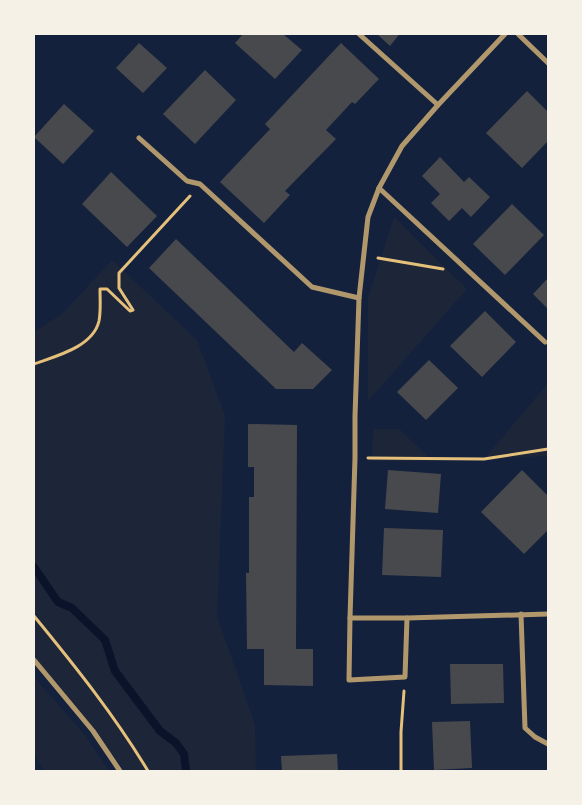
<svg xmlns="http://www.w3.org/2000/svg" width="582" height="805" viewBox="0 0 582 805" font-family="Quicksand,sans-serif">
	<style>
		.green { fill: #1d2539 }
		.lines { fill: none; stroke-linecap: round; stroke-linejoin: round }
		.stream { stroke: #0b132b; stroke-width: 8 }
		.building { fill: #48494c }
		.path { stroke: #e5c07b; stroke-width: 3 }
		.minor { stroke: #b1986c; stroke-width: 5 }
	</style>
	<rect width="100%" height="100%" fill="#14213d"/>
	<g class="green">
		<polygon points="394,217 467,289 368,401 368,298"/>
		<polygon points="112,260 197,340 225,416 217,616 255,725 256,771 125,771 34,660 34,332 62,314"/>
		<polygon points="548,383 548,456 484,459"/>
		<polygon points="373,429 399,429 433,461 372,461"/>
		<polygon points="34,677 84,734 109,771 44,771 34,754"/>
	</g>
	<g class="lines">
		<polyline class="stream" points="34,567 58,602 72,608 105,640 115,671 160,731 176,743 184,754 186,771"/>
	</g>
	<g class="building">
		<polygon points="243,34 283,34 302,50 275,79 235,43"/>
		<polygon points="377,34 399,34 398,36 390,46"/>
		<polygon points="139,43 167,68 143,93 116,68"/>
		<polygon points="341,43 379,79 355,104 352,102 326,130 336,139 285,191 290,195 264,223 220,182 270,129 265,124"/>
		<polygon points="205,70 236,100 195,144 163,114"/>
		<polygon points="527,91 548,112 548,141 522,168 486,133"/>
		<polygon points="64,104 94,131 63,164 34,137"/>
		<polygon points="440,157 464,182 469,177 490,197 471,217 462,208 449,221 431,203 440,194 422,176"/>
		<polygon points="111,172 157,216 127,247 82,204"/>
		<polygon points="512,204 544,235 505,275 473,244"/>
		<polygon points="176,239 294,352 302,343 332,370 313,389 276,389 149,268"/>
		<polygon points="548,278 548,309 533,294"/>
		<polygon points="485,311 516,342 482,377 450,346"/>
		<polygon points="429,360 458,388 426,420 397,392"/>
		<polygon points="248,424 297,425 296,649 313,649 313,686 264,685 264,649 247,649 246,573 249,573 249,497 254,497 254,467 248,467"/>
		<polygon points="388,470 441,474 438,513 385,509"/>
		<polygon points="522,470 548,496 548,530 524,554 481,512"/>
		<polygon points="384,528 443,530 441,577 382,575"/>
		<polygon points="450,664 503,664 504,703 451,704"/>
		<polygon points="470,721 472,768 434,770 432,722"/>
		<polygon points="337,754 338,771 282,771 281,756"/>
	</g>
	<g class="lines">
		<g class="path">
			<polyline points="378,258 443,269"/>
			<path d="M34 364C56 356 93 347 99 321 101 311 100 299 100 289H107L130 311 133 310 119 288V273L190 196"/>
			<polyline points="368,458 484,459 548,449"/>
			<path d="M34 616C75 666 115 716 148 771"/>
			<polyline points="401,771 401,732 404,691"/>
		</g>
		<g class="minor">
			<polyline points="359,34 438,105"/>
			<polyline points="518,34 548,63"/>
			<polyline points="139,138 187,181 200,184 312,287 359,298"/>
			<polyline points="379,188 545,342"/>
			<polyline points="521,614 525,728 535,737 548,744"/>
			<polyline points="350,618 407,618 548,614"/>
			<polyline points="407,618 405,677 349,680 350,618 355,458 355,416 359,298 368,217 379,188 402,146 438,105 505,34"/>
			<polyline points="34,660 93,731 120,771"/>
		</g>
	</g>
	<rect width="582" height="805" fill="none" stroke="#f6f1e7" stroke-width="70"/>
</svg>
